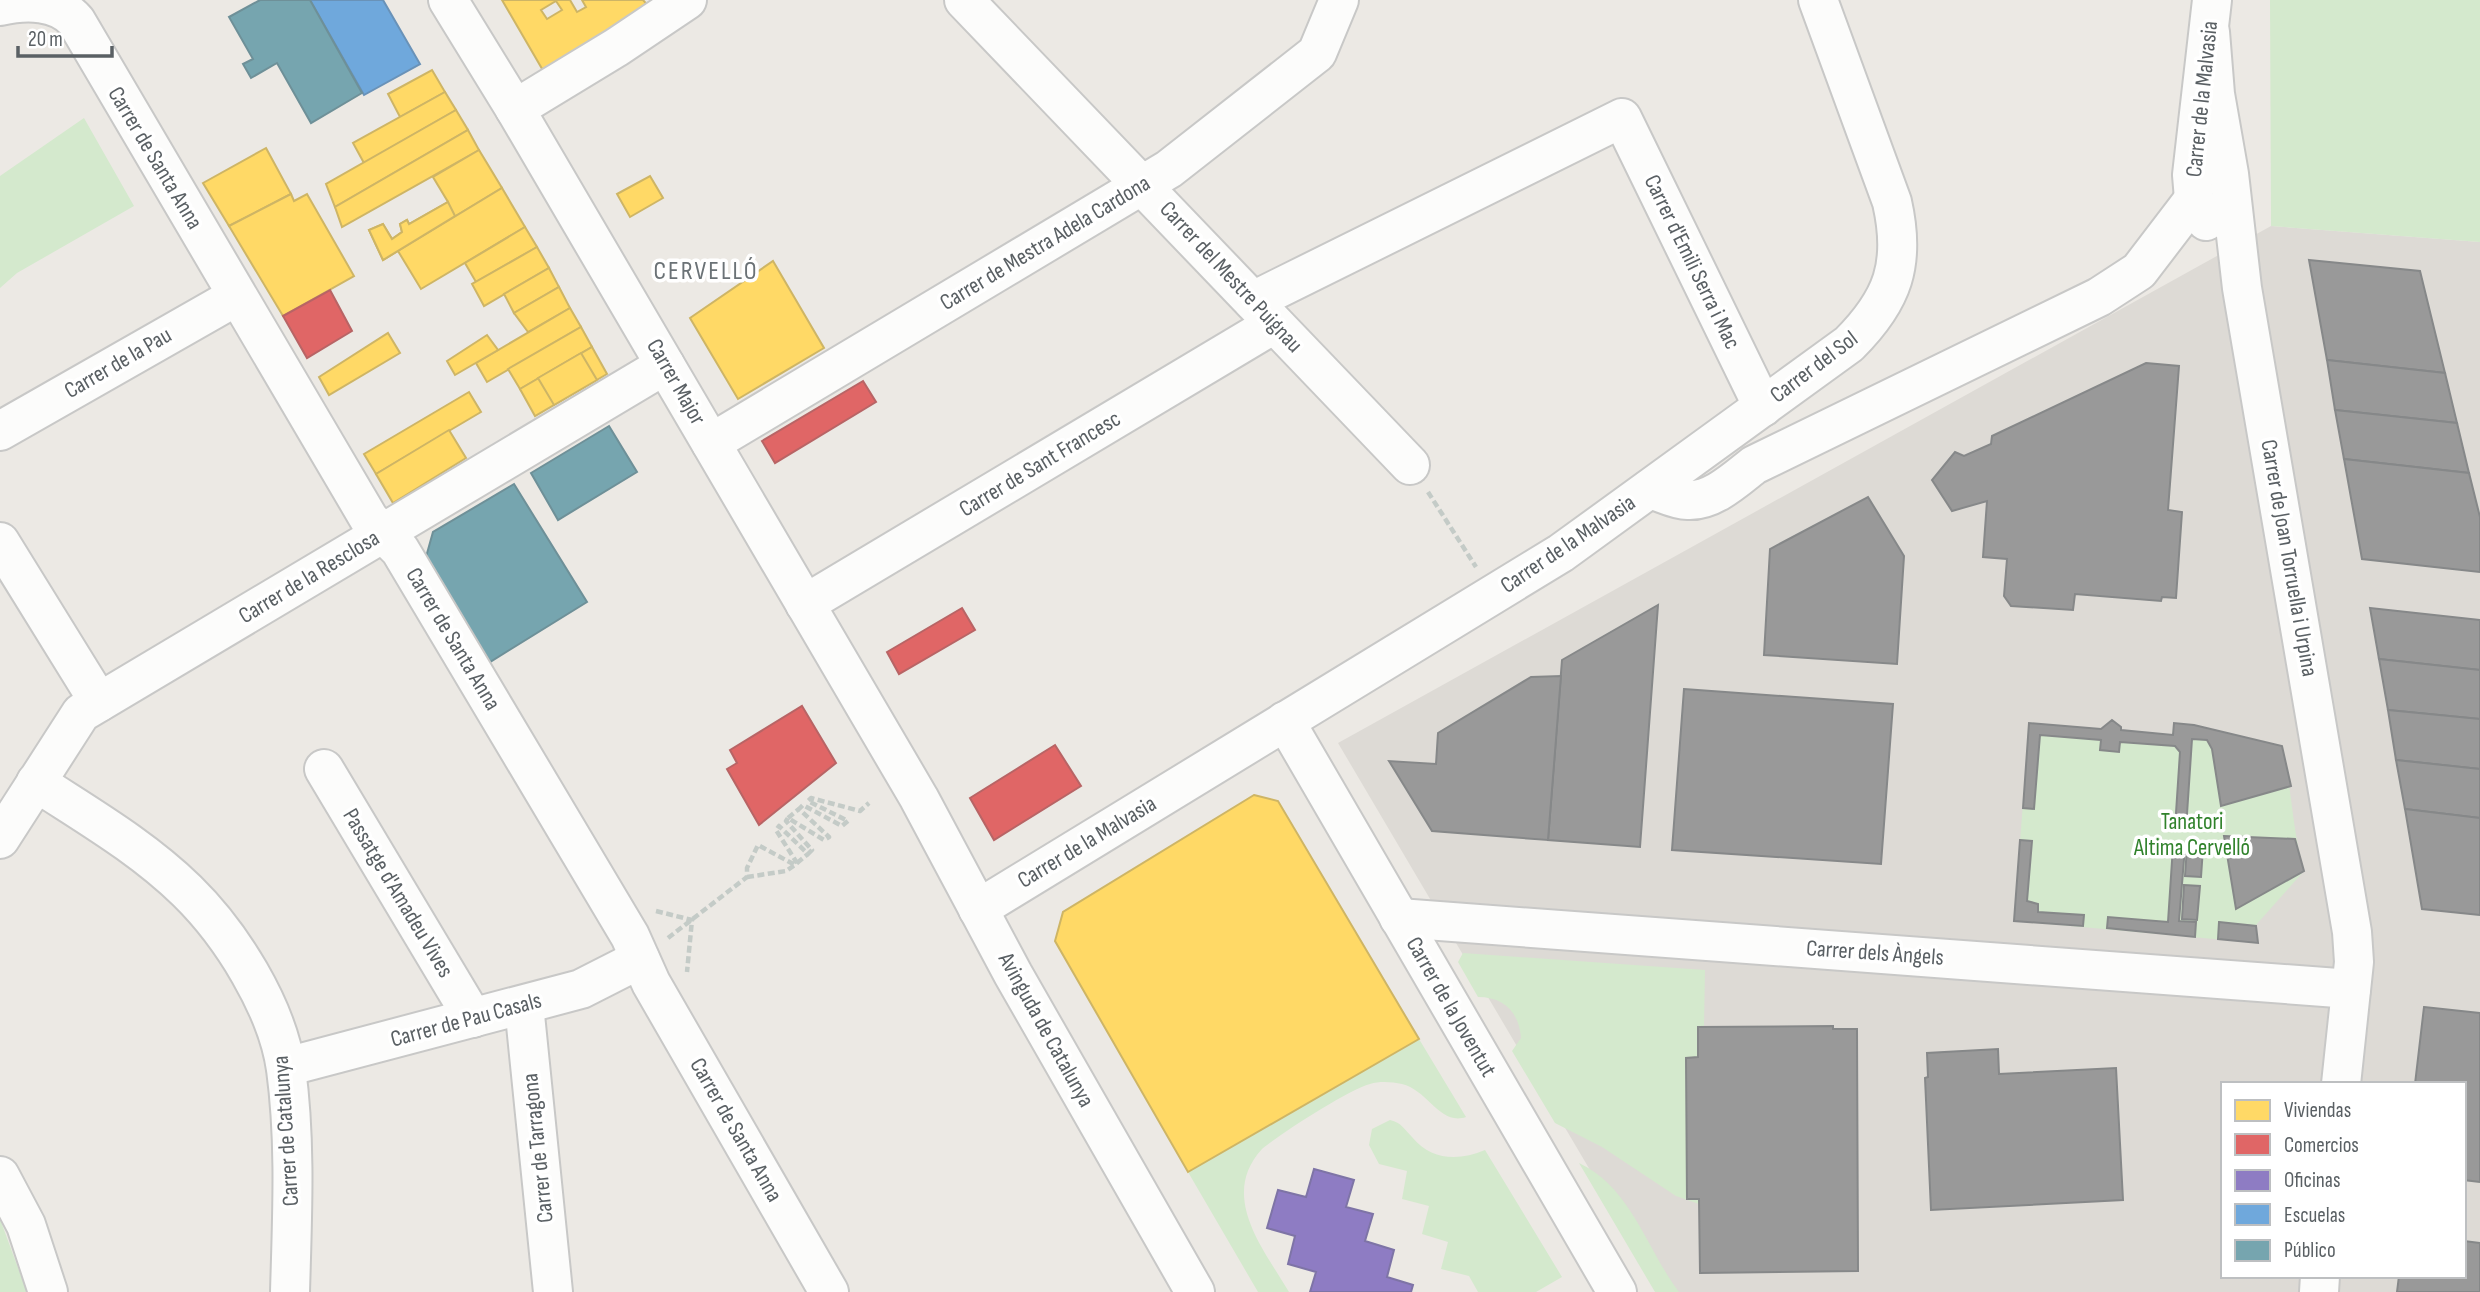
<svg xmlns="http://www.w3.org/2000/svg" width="2480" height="1292" viewBox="0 0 2480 1292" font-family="'Sofia Sans Condensed',sans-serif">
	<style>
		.industrial { fill: #dddad5; fill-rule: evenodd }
		.green { fill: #d4e9cd }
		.homes { fill: #ffd966; stroke: #ceb565; stroke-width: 2; fill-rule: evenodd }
		.shops { fill: #e06666; stroke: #b86465; stroke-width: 2 }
		.offices { fill: #8e7cc3; stroke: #7e74a6; stroke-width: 2 }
		.schools { fill: #6fa8dc; stroke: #6992b8; stroke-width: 2 }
		.public { fill: #76a5af; stroke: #6e9098; stroke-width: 2 }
		.industry { fill: #999; stroke: #868889; stroke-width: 2 }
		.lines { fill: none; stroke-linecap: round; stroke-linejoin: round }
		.minor-casing { stroke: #c8c8c7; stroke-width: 42 }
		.path { stroke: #c4cbc7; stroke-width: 4.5; stroke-dasharray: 7 3.5; stroke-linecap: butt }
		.minor { stroke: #fcfcfb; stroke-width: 38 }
		.labels { text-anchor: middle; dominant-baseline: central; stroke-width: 7; stroke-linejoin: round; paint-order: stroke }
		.street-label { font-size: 23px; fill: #5a6064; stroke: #fff }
		.park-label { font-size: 23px; fill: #30822b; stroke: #fff }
		.quarter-label { font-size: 26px; letter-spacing: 2px; fill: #6b7276; stroke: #fff }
	</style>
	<rect width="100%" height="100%" fill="#ece9e4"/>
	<path class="industrial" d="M2271 226 2480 242V1292H1662L1338 743ZM2223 1084H2464V1276H2223Z"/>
	<g class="green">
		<polygon points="2270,0 2480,0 2480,242 2271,226"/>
		<polygon points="84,118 134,206 17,273 0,288 0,176"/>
		<path d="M2112 720 2121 730 2172 735 2174 723 2194 725 2282 746C2292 788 2292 830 2304 871L2256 925 2258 943 2014 921 2029 723 2101 729Z"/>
		<path d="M1463 953 1705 970 1704 1027H1698V1057L1686 1058 1687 1198 1699 1199V1204L1676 1196 1602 1147 1555 1123 1512 1051 1521 1038C1519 1012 1504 997 1478 997L1458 962Z"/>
		<path d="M1419 1039 1466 1117C1440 1126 1428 1090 1402 1084 1392 1082 1380 1081 1370 1084 1348 1090 1280 1134 1262 1149 1219 1196 1263 1248 1289 1292H1258L1188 1172Z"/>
		<path d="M1390 1120C1402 1123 1404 1129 1412 1137 1432 1161 1459 1161 1485 1150L1562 1277 1536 1292H1478L1469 1276 1441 1269 1448 1242 1422 1234 1429 1206 1402 1199 1407 1171 1379 1164 1369 1145 1372 1129Z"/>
		<path d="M1579 1163C1631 1187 1647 1250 1679 1292H1655Z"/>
		<polygon points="0,1219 27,1292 0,1292"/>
	</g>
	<g class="homes">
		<path d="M502 0H570L577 12 586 7 582 0H643L653 11 548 79ZM556 1 562 10 547 19 541 10Z"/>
		<polygon points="432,70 445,92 400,117 388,94"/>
		<polygon points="445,92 456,110 364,163 353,143"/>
		<polygon points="456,110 468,130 335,207 326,184"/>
		<polygon points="468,130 479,150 342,227 335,207"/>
		<polygon points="266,148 291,194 229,226 203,183"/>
		<polygon points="479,150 502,188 383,260 369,230 383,224 392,239 402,232 400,224 407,220 409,224 448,202 433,177"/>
		<polygon points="650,176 663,198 630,217 617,194"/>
		<polygon points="502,188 525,227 421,289 398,251"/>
		<polygon points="291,194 294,201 307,194 354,276 283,316 229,226"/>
		<polygon points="448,202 455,216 383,260 369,230 383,224 392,239 402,232 400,224 407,220 409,224"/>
		<polygon points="525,227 537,247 476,282 465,263"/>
		<polygon points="537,247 549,268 484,306 472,284"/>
		<polygon points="773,261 824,348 738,399 690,318"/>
		<polygon points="549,268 559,287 514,313 504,294"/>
		<polygon points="559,287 570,308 528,332 514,313"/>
		<polygon points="570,308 581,327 487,382 476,363"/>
		<polygon points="581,327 592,347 520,389 508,369"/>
		<polygon points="388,333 400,353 329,395 319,377"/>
		<polygon points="487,335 498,350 455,375 447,361"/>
		<polygon points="592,347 607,374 535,416 520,389"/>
		<polygon points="581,353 597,380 554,405 538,378"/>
		<polygon points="469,392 481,412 376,474 364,454"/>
		<polygon points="449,430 466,458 393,503 376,474"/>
		<polygon points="1254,795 1278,801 1419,1039 1188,1172 1055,941 1063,912"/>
	</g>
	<g class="shops">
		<polygon points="330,290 352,331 307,358 283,316"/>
		<polygon points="863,381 876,402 775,463 762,441"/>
		<polygon points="962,608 975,630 899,674 887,652"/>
		<polygon points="802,706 836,763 759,825 727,769 737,763 730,750"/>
		<polygon points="1055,745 1081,786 994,840 970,798"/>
	</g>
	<polygon class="offices" points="1314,1169 1354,1180 1346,1207 1373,1214 1365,1241 1394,1250 1387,1277 1413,1285 1411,1292 1310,1292 1316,1272 1288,1264 1295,1236 1267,1228 1278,1190 1306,1197"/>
	<polygon class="schools" points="310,0 383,0 420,64 364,95"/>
	<g class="public">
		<polygon points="260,0 310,0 362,93 311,123 277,63 251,78 243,64 253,59 229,17"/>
		<polygon points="609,426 637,472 558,520 531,473"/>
		<polygon points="514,484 587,602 490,662 426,557 433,532"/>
	</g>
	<g class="industry">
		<polygon points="2309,260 2420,271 2445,373 2327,360"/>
		<polygon points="2327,360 2445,373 2457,423 2335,410"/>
		<polygon points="2146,363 2179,366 2168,510 2182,512 2176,598 2162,597 2161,601 2075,594 2073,610 2011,606 2004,596 2007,559 1983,557 1987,501 1952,511 1932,480 1955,452 1964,456 1991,444 1992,436"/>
		<polygon points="2335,410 2457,423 2469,473 2344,459"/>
		<polygon points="2344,459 2469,473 2480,517 2480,572 2362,559"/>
		<polygon points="1868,497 1904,556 1897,664 1764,655 1770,549"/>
		<polygon points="1658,605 1640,847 1548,840 1562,660"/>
		<polygon points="2370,608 2480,620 2480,670 2379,659"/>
		<polygon points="2379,659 2480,670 2480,719 2388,710"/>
		<polygon points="1561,676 1548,840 1432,831 1389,761 1436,764 1438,733 1531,677"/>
		<polygon points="1684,689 1893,704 1881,864 1672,850"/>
		<polygon points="2388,710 2480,719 2480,769 2396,760"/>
		<polygon points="2112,720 2121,727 2121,730 2173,735 2174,723 2194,725 2282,746 2291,786 2221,806 2212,749 2207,740 2192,739 2186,829 2175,828 2180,752 2175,746 2120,742 2119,752 2100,750 2101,740 2040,735 2034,809 2023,808 2029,723 2101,729"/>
		<polygon points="2396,760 2480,769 2480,818 2405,809"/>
		<polygon points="2405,809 2480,818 2480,915 2422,909"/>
		<polygon points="2224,836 2295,839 2304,871 2236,909"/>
		<polygon points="2020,840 2032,841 2027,901 2038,904 2038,912 2084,915 2083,926 2014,921"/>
		<polygon points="2173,846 2185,847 2179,921 2196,922 2195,937 2107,928 2108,917 2168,922"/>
		<polygon points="2187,847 2203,848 2201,877 2185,876"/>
		<polygon points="2184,885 2200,886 2197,920 2182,919"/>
		<polygon points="2219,922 2256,926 2258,943 2218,939"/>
		<polygon points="2424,1007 2480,1013 2480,1182 2464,1180 2464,1084 2415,1084"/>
		<polygon points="1833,1026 1833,1029 1857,1029 1858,1271 1700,1273 1699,1199 1687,1199 1686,1058 1698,1057 1698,1027"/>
		<polygon points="1998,1049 1999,1074 2116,1068 2123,1200 1931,1210 1925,1078 1928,1077 1927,1053"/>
		<polygon points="2464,1241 2480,1243 2480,1292 2397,1292 2399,1276 2464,1276"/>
	</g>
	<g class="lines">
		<g class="minor-casing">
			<g id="minor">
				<polyline points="448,0 515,109 919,798 1013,974 1195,1292"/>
				<polyline points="964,0 1410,465"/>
				<path d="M0 6C26 0 58 0 76 21L369 519 400 550 630 936 651 983 829 1292"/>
				<polyline points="2210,32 2215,94 2229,174 2242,288 2352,932 2354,962 2341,1084"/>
				<polyline points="515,109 617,47 687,0"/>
				<polyline points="2206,221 2194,199 2192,175 2212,0"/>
				<polyline points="1253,301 1622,118 1763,407"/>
				<polyline points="0,431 237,296"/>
				<polyline points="711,443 1169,169 1317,53 1339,0"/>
				<path d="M1650 489C1661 492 1675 500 1687 500 1712 502 1736 479 1754 465L2099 297 2139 271 2194 199"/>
				<polyline points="0,542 99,702"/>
				<polyline points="805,604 1274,324"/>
				<polyline points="1285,721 1617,1292"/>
				<polyline points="324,769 473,1018"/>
				<path d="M36 782C88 816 142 847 187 891 231 934 277 1007 286 1069 296 1142 292 1219 290 1292"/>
				<polyline points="0,839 81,713 665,365"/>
				<path d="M978 909 1561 553 1849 344C1893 300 1906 264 1892 202L1818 0"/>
				<polyline points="1399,918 2351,989"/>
				<polyline points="524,1005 553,1292"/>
				<polyline points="286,1067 581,989 640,959"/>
				<polyline points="0,1176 26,1225 48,1292"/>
				<polyline points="2319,1292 2320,1276"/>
			</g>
		</g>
		<g class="path">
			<polyline points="1428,492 1476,567"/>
			<polyline points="788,818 799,809"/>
			<polyline points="797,863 808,854"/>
			<polyline points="747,877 786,871 795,865"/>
			<polyline points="656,911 692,920 687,972"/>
			<polyline points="668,938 747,877 747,868 758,845 795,865 797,863 776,830 779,826 808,854 812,850 786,821 788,818 824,840 829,837 799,809 803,805 842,826 848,821 808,801 811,798 860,811 869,803"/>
		</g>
		<use href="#minor" class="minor"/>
	</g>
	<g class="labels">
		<g class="street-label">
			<text transform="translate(2202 99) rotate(-84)">Carrer de la Malvasia</text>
			<text transform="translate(155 158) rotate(59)">Carrer de Santa Anna</text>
			<text transform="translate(1045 243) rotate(-31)">Carrer de Mestra Adela Cardona</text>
			<text transform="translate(1692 262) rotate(64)">Carrer d'Emili Serra i Mac</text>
			<text transform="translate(1231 277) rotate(47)">Carrer del Mestre Puignau</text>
			<text transform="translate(118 363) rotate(-30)">Carrer de la Pau</text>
			<text transform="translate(1814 367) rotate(-37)">Carrer del Sol</text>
			<text transform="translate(676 382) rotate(60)">Carrer Major</text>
			<text transform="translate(1040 464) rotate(-31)">Carrer de Sant Francesc</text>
			<text transform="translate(1568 544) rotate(-34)">Carrer de la Malvasia</text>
			<text transform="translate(2289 558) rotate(80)">Carrer de Joan Torruella i Urpina</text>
			<text transform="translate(309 577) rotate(-31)">Carrer de la Resclosa</text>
			<text transform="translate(453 639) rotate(59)">Carrer de Santa Anna</text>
			<text transform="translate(1087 842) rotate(-31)">Carrer de la Malvasia</text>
			<text transform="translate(398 893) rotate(59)">Passatge d'Amadeu Vives</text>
			<text transform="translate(1875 953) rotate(4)">Carrer dels Àngels</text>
			<text transform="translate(1451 1007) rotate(60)">Carrer de la Joventut</text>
			<text transform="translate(466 1020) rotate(-15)">Carrer de Pau Casals</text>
			<text transform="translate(1046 1030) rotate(61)">Avinguda de Catalunya</text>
			<text transform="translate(736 1130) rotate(60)">Carrer de Santa Anna</text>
			<text transform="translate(286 1131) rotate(-94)">Carrer de Catalunya</text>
			<text transform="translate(538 1148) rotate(-96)">Carrer de Tarragona</text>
		</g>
		<g class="park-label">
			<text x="2192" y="822">Tanatori<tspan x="2192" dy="26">Altima Cervelló</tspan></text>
		</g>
		<g class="quarter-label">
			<text x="706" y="271">CERVELLÓ</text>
		</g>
	</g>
	<rect x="2221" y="1082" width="245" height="196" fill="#ffffff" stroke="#bdbfc1" stroke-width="2"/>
	<rect x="2235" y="1100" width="35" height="21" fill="#ffd966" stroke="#bdbfc1" stroke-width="2"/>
	<text x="2284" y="1117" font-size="21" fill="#5a6064">Viviendas</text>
	<rect x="2235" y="1134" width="35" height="21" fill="#e06666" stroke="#bdbfc1" stroke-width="2"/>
	<text x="2284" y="1152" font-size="21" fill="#5a6064">Comercios</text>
	<rect x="2235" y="1170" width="35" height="21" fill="#8e7cc3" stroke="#bdbfc1" stroke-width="2"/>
	<text x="2284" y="1187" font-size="21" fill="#5a6064">Oficinas</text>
	<rect x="2235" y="1204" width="35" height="21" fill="#6fa8dc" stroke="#bdbfc1" stroke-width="2"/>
	<text x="2284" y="1222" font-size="21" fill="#5a6064">Escuelas</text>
	<rect x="2235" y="1240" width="35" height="21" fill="#76a5af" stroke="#bdbfc1" stroke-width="2"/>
	<text x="2284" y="1257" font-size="21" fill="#5a6064">Público</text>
	<path d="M18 46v10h94v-10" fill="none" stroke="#5a6064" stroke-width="3.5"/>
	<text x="28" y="46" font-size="21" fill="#5a6064" stroke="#ffffff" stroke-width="5" paint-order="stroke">20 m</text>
</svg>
